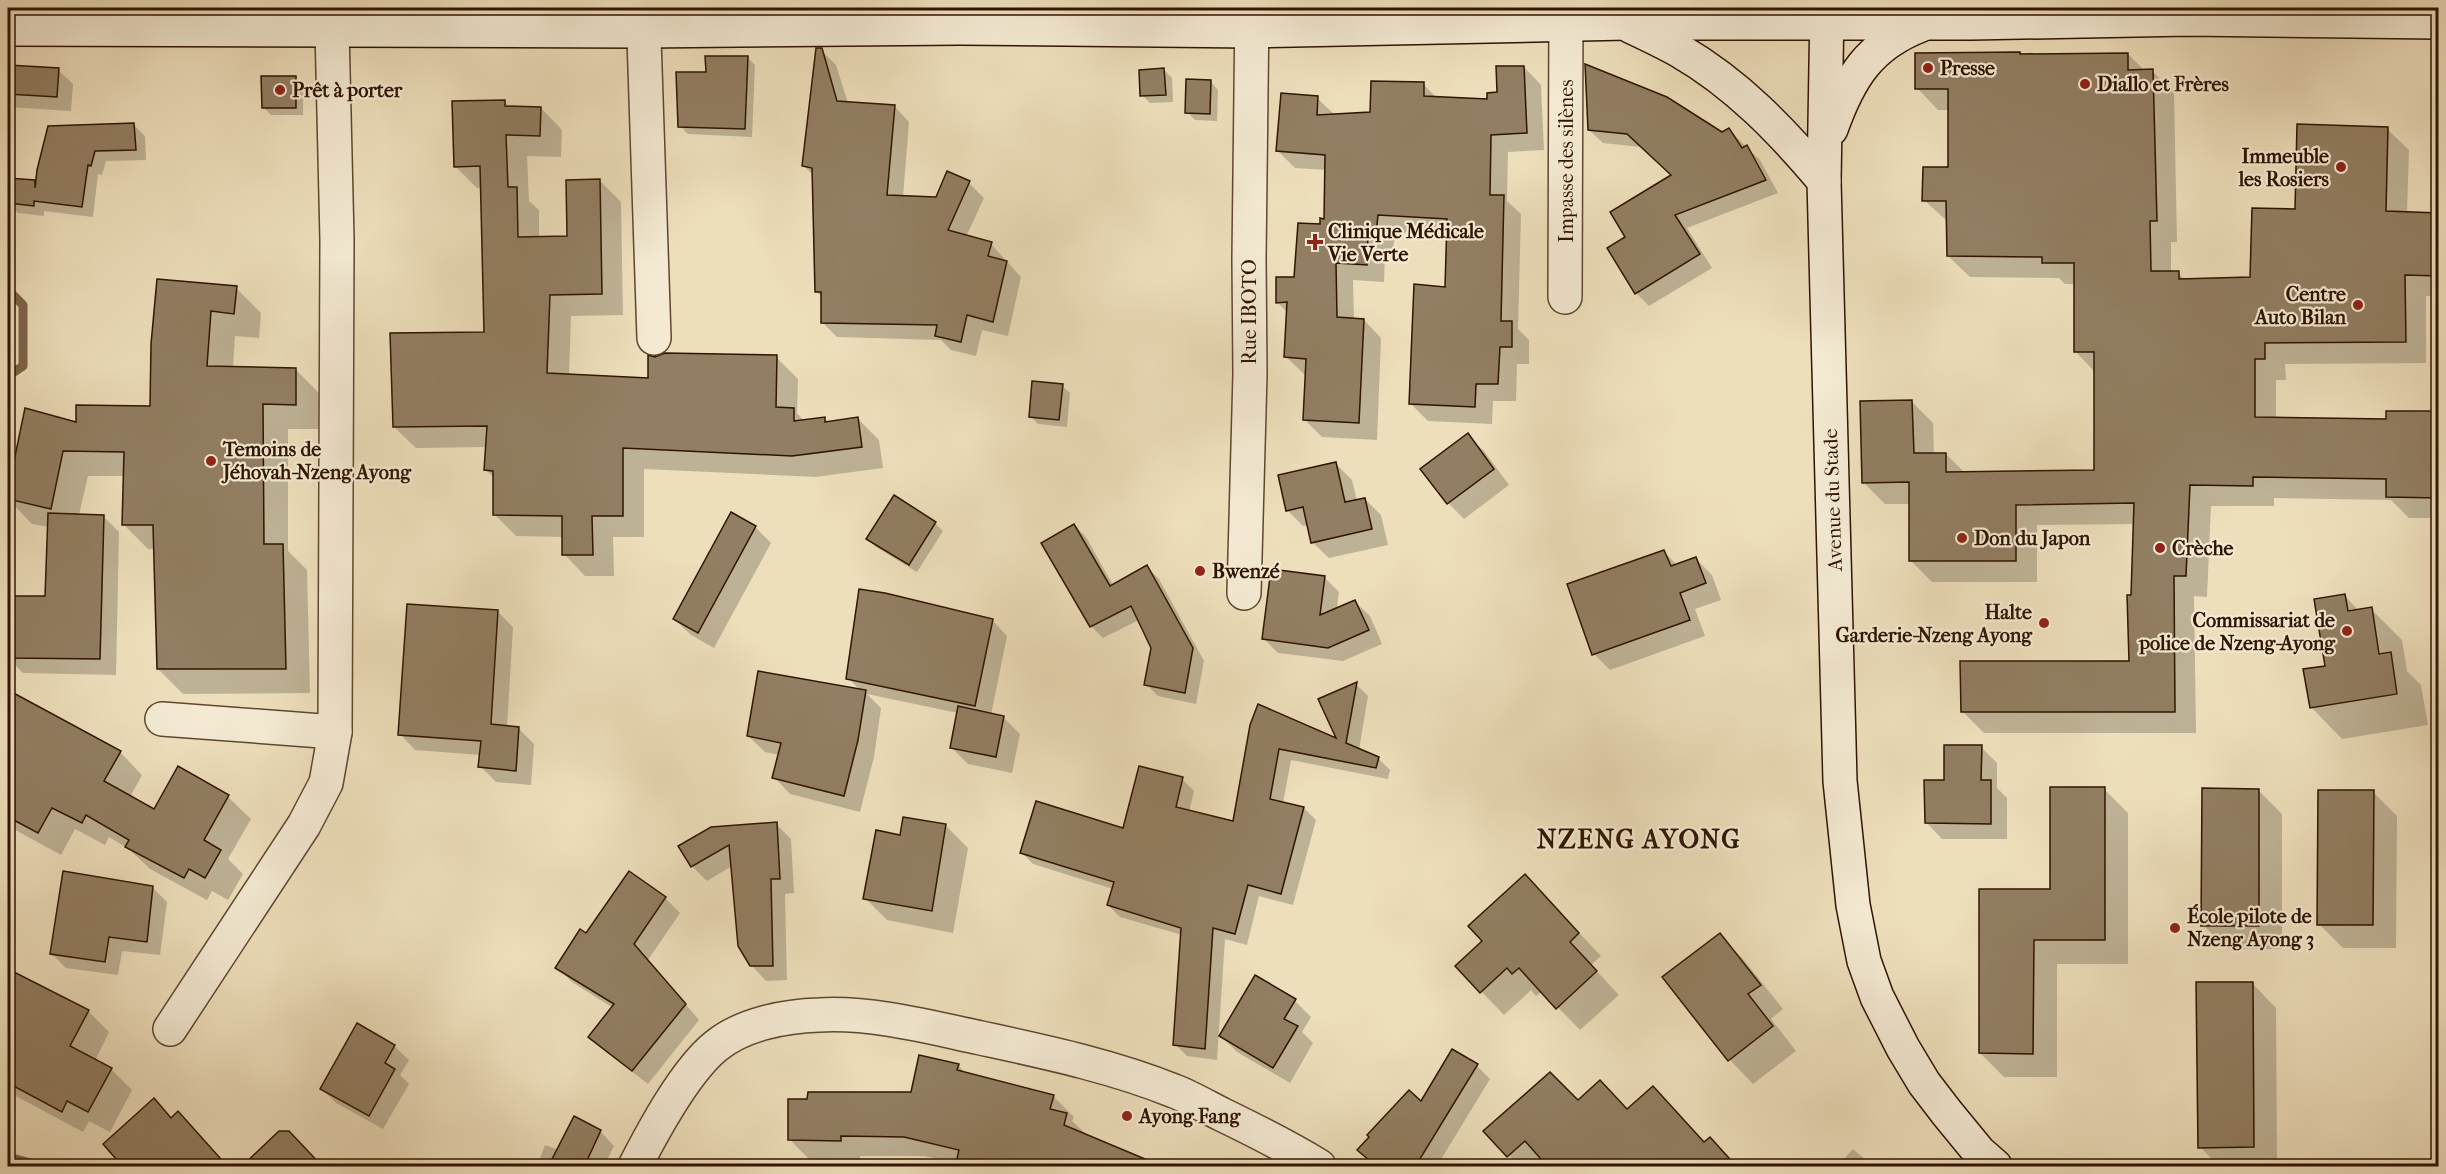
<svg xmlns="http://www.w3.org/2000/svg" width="2446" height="1174" viewBox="0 0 2446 1174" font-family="'IM FELL French Canon',serif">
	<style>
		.shadow { fill: #0003 }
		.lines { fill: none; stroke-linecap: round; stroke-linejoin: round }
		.stream { stroke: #7b644a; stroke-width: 9 }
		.building { fill: #927e62; stroke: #2f1400; stroke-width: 1.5 }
		.minor-casing { stroke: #5f472f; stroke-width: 36 }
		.secondary-casing { stroke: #2f1400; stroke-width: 36 }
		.minor { stroke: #f4ead3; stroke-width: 33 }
		.secondary { stroke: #f4ead3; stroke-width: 33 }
		.poi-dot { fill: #8f2418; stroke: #f4ead3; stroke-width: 2 }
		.labels { text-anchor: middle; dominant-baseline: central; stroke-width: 4.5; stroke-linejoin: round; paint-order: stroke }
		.poi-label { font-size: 20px; font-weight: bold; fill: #2f1400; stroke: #f4ead3; text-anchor: start }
		.street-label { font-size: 20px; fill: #2f1400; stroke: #f4ead3 }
		.district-label { font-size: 26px; font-weight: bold; letter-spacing: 1.5px; fill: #2f1400; stroke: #f4ead3 }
	</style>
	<rect width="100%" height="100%" fill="#eedfbc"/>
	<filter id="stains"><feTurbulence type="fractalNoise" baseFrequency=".00333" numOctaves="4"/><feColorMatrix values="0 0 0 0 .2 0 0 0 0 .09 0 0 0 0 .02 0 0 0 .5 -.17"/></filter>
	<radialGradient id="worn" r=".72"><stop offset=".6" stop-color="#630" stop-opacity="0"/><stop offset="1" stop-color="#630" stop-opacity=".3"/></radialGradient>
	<g class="shadow">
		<polygon points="821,50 836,65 848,103 894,106 909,122 903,197 937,198 969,183 984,198 966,237 991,244 1021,277 1008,336 982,330 976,356 951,350 941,340 837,337 822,322 822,297 816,291 814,176 804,166"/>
		<polygon points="2128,54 2145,71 2152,71 2174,92 2177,242 2171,242 2171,273 2178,273 2186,281 2252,279 2296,210 2387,129 2409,150 2407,213 2438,214 2438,296 2426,296 2426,363 2285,364 2286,380 2276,380 2276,419 2388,421 2438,413 2438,518 2409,518 2391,500 2274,498 2274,506 2211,506 2207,597 2194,596 2196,733 1984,733 1962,711 2130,662 2135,524 2037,525 2037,582 1932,582 1910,560 1910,504 1885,504 1864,483 1912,402 1933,423 1934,454 1946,454 1965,473 2096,471 2095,372 2075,351 2075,284 2065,284 2059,278 1970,277 1948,256 1948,222 1924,200 1950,169 1949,110 1938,110 1917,88"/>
		<polygon points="747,57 755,65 752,137 688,134 680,126 708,74"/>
		<polygon points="8,66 58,70 73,84 71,111 8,107"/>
		<polygon points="1524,67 1541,85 1544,150 1508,152 1507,201 1521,214 1518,329 1529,340 1529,364 1517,364 1516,401 1493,401 1492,424 1428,421 1410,403 1447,288 1448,235 1395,232 1393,251 1385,251 1384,282 1353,280 1354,319 1364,320 1381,338 1377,440 1322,437 1305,420 1307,375 1304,374 1286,357 1288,313 1277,302 1296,279 1326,220 1327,170 1295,168 1278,151 1317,98 1335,115 1371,114 1423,84 1437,98 1489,100"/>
		<polygon points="1164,70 1172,78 1173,102 1150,103 1142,95"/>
		<polygon points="295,78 303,85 303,115 271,115 263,107"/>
		<polygon points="1211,82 1218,90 1217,121 1195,120 1187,112"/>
		<polygon points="505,102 510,107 541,108 562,130 561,157 527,156 529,201 539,210 539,238 569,238 599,180 621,202 623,315 571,316 569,376 649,379 776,357 798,379 797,413 804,421 824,418 829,423 857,418 879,440 883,468 815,477 644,469 644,537 613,537 614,576 585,576 564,554 564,537 516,536 494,514 494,478 486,470 487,447 416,448 394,427 485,333 482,188 477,188 455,166"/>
		<polygon points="134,125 145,136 146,160 106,161 102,175 98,174 93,217 44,211 44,216 18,213 8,203 9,180 35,182 37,184"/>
		<polygon points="8,127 14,133 8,176"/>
		<polygon points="1589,130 1722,134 1729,130 1760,160 1778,193 1687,228 1712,268 1649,306 1636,293 1627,237 1673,175 1641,147 1603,143"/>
		<polygon points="236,288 261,313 259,338 235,336 233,368 295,369 320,394 320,429 288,429 288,551 307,570 310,693 183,694 158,669 155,549 148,549 123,524 125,476 88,476 79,515 103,516 119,532 116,675 23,673 8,658 8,597 47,598 49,527 32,524 8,499 27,410 78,424 152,407 152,344"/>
		<polygon points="1062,386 1070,393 1067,427 1038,424 1030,416"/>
		<polygon points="1467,435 1484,451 1509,485 1464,519 1448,503"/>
		<polygon points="1336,464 1352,480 1357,501 1365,499 1381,515 1388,545 1329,558 1312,542 1309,525 1303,526 1287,510"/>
		<polygon points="935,523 943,531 917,572 876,547 868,539"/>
		<polygon points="1074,525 1086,537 1113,585 1147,567 1159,579 1204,661 1196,704 1158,696 1146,684 1153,647 1139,620 1103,638 1091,626 1043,543"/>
		<polygon points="755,527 771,543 714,648 691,635 674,619"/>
		<polygon points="1664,552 1677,565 1696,559 1712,575 1721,600 1695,609 1705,636 1610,670 1594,654"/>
		<polygon points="1324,577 1339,592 1337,609 1355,602 1370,616 1382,644 1343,661 1278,653 1264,639"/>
		<polygon points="884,594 993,621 1007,636 991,715 1004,718 1020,734 1012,773 968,764 951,747 958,713 867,694 881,708 874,757 860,812 790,794 774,777 780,755 765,752 748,736 861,691 848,678"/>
		<polygon points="2345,596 2359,611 2371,609 2402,640 2407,671 2421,685 2428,725 2342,739 2311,707 2326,667"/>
		<polygon points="498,612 513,627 507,728 519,729 534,744 531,785 496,782 480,766 481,755 415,750 400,734"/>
		<polygon points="1356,684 1368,696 1359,750 1378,758 1390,770 1388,779 1291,760 1283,803 1304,808 1316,820 1293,905 1259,896 1247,945 1225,939 1217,1060 1187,1056 1175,1044 1182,935 1120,917 1108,905 1113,889 1033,864 1021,852 1124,830 1182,779 1194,791 1189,812 1234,823 1251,725 1338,741"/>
		<polygon points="8,691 120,752 142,775 130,797 154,812 179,768 228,797 251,819 228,859 243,874 228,900 212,891 207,900 150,869 129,849 109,837 105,845 75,829 61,855 8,826"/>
		<polygon points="1981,747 1997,763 1997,788 2007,798 2007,839 1942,839 1926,822 1946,782"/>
		<polygon points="2104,789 2128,813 2128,964 2057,964 2057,1077 2004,1077 1980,1053 2052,891"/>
		<polygon points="2258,790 2282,814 2282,949 2227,949 2203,925"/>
		<polygon points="2373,792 2397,816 2396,948 2343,948 2319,924"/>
		<polygon points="904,818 946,826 968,848 953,933 887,920 865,898 901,836"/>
		<polygon points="776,824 791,839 794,893 785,894 787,980 766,981 751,965 732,866 707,881 692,866 680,847"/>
		<polygon points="152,887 167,902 160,955 122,951 118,975 66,968 52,954"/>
		<polygon points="665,898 680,913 648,960 699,1020 648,1084 605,1051 590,1036 613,1008 572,982 557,967"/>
		<polygon points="1547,899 1601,956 1591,965 1619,995 1580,1030 1542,991 1536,996 1531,990 1504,1015 1457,966"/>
		<polygon points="1719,935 1743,959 1783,1009 1771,1019 1796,1051 1753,1084 1730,1060 1664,977"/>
		<polygon points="10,972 88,1011 109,1032 95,1061 111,1069 132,1090 110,1132 89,1121 83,1132 12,1094 8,1105 8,977"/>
		<polygon points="1255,977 1295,1001 1311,1017 1302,1032 1313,1043 1290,1083 1237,1052 1221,1036"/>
		<polygon points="2252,983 2276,1008 2277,1166 2219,1166 2200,1147"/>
		<polygon points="358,1025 394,1046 409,1060 400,1075 409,1084 383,1129 336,1103 322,1089"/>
		<polygon points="958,1065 966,1074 1053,1096 1074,1117 1072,1121 1086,1134 957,1164 925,1156 860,1156 861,1161 810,1160 790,1140 912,1093"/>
		<polygon points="1477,1066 1490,1079 1437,1166 1376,1166 1359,1150 1371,1137"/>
		<polygon points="1653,1088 1705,1144 1710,1139 1737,1166 1550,1166 1544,1160 1537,1166 1519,1166 1485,1131 1578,1102 1628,1110"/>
		<polygon points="154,1100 172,1119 178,1113 228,1166 125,1166"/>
		<polygon points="600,1131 614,1146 604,1166 537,1166 545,1145 559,1150"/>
		<polygon points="1853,1149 1873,1166 1837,1166"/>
	</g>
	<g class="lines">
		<g class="stream">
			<polyline points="8,290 23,305 23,366 8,376"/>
			<polyline points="8,1157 42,1166"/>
		</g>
	</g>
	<g class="building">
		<polygon points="816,48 822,48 837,101 895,105 887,195 936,197 947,171 970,181 948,230 992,242 988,256 1007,261 993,322 967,315 961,342 935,336 937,325 821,323 821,292 815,292 812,168 802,166"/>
		<polygon points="2020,52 2020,54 2128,53 2128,70 2153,69 2157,221 2150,221 2151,271 2179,271 2179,279 2250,277 2252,208 2295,209 2297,124 2388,127 2386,211 2439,213 2439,276 2405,275 2406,342 2265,343 2265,359 2255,359 2255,417 2386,419 2386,411 2439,411 2439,498 2386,497 2386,479 2253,477 2253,486 2190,485 2186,576 2174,576 2175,712 1961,712 1960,661 2129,661 2127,595 2131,595 2134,503 2016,505 2016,561 1909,561 1909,482 1862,483 1860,401 1912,400 1914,453 1946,453 1946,472 2094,470 2094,352 2074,352 2074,263 2042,263 2042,257 1947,256 1946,201 1922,201 1923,167 1948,167 1948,89 1915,89 1915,53"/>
		<polygon points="705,56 748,56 745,129 678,127 676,72 706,72"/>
		<polygon points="1585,64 1667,97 1722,132 1729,128 1742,148 1747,145 1766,180 1675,215 1700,254 1635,294 1607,248 1625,237 1610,212 1671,175 1627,134 1588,130"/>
		<polygon points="8,65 59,68 57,97 8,94"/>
		<polygon points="1496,66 1524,66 1527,133 1491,135 1490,195 1504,195 1501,321 1512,321 1512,347 1500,347 1498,384 1476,384 1475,407 1409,404 1414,284 1445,287 1447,219 1378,215 1376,234 1368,234 1367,265 1336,263 1337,317 1364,319 1359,423 1303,420 1306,359 1284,357 1287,302 1276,303 1276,277 1294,277 1298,223 1320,224 1320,218 1324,219 1325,155 1276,151 1281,93 1318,96 1317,115 1370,112 1371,81 1424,82 1424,96 1487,99 1487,93 1497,92"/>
		<polygon points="1164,68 1166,95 1140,96 1139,70"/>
		<polygon points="261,76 296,76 296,108 262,108"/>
		<polygon points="1186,79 1211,80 1210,114 1185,113"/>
		<polygon points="505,100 505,106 541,107 540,136 506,135 508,187 517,187 518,237 567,236 566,180 600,179 602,294 550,295 547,373 648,378 648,355 655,357 665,353 777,355 776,407 794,408 794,421 825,417 825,422 858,417 862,447 792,456 623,448 623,516 592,516 593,555 562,555 562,516 493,515 493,471 484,470 487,426 393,427 390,333 484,332 480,166 454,167 452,101"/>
		<polygon points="134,123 136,150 95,151 91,166 88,165 82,207 34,201 34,206 8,203 8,178 35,180 35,188 37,170 48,126"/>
		<polygon points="157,279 237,286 234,314 211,311 207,366 296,368 296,405 263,404 264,544 283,544 286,669 157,669 153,525 122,525 124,452 63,451 51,509 8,499 8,490 25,408 76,422 76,405 150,406 151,344"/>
		<polygon points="1032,381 1063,384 1059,420 1029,417"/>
		<polygon points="1468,433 1494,469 1447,504 1420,469"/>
		<polygon points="1336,462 1345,502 1365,498 1372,529 1311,543 1303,507 1286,511 1278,475"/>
		<polygon points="894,495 936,522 909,565 866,539"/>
		<polygon points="731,512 756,526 698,633 673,619"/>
		<polygon points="48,513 104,515 100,659 8,658 8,596 45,596"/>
		<polygon points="1074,524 1110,586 1147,565 1193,648 1185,693 1144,685 1151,648 1131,606 1090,627 1041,543"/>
		<polygon points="1664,550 1671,566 1696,557 1706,583 1680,593 1690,620 1592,655 1567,584"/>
		<polygon points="1271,569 1325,576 1320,615 1355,600 1369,630 1328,648 1262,639"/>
		<polygon points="859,589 885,593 993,619 975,706 846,679"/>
		<polygon points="2345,594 2348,611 2372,607 2379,654 2391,652 2397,694 2310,708 2303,669 2325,666 2314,599"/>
		<polygon points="407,604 498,610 491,724 519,727 516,771 478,767 481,741 398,735"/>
		<polygon points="758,671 866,690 858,740 844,796 772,778 781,743 747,736"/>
		<polygon points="1357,682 1346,743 1379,757 1376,768 1279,749 1270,799 1304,807 1281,894 1248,885 1235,934 1213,928 1205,1049 1173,1045 1181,928 1107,905 1114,882 1020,853 1036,801 1123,828 1139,766 1183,777 1176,807 1233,821 1250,725 1258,704 1336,738 1318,699"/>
		<polygon points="8,690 121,751 104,781 154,809 178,766 229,795 204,840 221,850 205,878 189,869 184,878 125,847 129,840 86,815 82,823 52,808 38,833 8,817"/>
		<polygon points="958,706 1004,716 996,757 950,748"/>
		<polygon points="1944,745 1982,745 1981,780 1991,780 1991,824 1925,823 1924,780 1944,780"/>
		<polygon points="2050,787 2105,787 2105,940 2034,940 2033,1054 1979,1053 1979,889 2050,889"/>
		<polygon points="2202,788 2259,789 2259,926 2201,926"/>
		<polygon points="2318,790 2374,790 2373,925 2317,925"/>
		<polygon points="903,817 946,824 932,911 863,899 876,830 900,835"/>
		<polygon points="777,822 780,879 771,879 773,966 750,966 738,946 729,845 691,867 678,846 711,827"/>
		<polygon points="63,871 153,886 147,942 109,937 105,962 50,954"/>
		<polygon points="629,871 666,897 634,944 686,1004 632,1071 588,1037 614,1004 555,968 580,929 586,933"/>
		<polygon points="1525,874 1579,933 1570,942 1597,971 1556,1009 1519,968 1512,974 1507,968 1480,993 1455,966 1482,941 1468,926"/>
		<polygon points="1720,933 1761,985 1748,994 1773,1026 1728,1061 1662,977"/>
		<polygon points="8,969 89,1010 70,1046 112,1068 88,1112 67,1101 62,1112 8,1083"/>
		<polygon points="1255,975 1296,999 1284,1019 1298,1026 1273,1068 1219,1036"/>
		<polygon points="2196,982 2253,982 2254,1147 2198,1148"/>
		<polygon points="357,1023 395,1045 385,1063 395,1069 369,1116 320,1089"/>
		<polygon points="1452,1049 1478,1064 1415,1167 1377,1167 1357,1150 1369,1137 1367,1135 1409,1090 1421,1101"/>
		<polygon points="919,1055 959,1064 957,1070 1054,1095 1050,1109 1067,1113 1064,1125 1164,1167 955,1167 959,1150 904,1137 841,1136 841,1141 788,1140 788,1099 807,1099 808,1092 911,1092"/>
		<polygon points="1550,1072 1578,1100 1600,1080 1627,1109 1653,1086 1704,1142 1710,1137 1737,1167 1548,1167 1525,1141 1507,1157 1483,1131"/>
		<polygon points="154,1098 171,1118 178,1111 228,1167 123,1167 103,1144"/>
		<polygon points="574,1116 601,1130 584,1167 548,1167"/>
		<polygon points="279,1131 289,1131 323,1167 241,1167"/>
	</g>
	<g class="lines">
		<g class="minor-casing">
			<g id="minor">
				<polyline points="643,8 654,338"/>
				<polyline points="1565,297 1566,8"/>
				<polyline points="1244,593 1250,374 1249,259 1252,8"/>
				<polyline points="162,719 335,732"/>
				<polyline points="170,1029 304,825 326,783 335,732 337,240 332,29"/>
				<path d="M635 1166C653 1131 685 1071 716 1046 743 1024 785 1016 819 1015 873 1012 929 1027 981 1038 1045 1052 1112 1066 1174 1091 1190 1097 1207 1107 1223 1115 1256 1131 1288 1147 1319 1166"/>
			</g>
		</g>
		<g class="secondary-casing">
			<g id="secondary">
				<polyline points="1827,8 1824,181 1840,781 1853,905 1864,961 1877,997 1903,1048 1924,1083 1947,1113 1979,1152 1995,1166"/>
				<path d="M1630 26C1647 34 1664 42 1680 51 1737 84 1782 131 1824 181"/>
				<polyline points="8,29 643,31 960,28 1252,31 1626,23 1972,23 2189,19 2438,22"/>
				<path d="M1831 129C1849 78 1869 45 1921 25"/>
			</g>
		</g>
		<use href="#minor" class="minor"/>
		<use href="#secondary" class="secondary"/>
	</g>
	<g class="poi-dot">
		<circle cx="1928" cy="68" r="6"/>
		<circle cx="2085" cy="84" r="6"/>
		<circle cx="280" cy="90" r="6"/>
		<circle cx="2341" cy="167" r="6"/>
		<path d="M1312 233h6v6h6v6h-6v6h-6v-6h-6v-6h6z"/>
		<circle cx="2358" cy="305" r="6"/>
		<circle cx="211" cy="461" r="6"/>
		<circle cx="1962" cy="538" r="6"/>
		<circle cx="2160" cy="548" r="6"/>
		<circle cx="1200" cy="571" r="6"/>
		<circle cx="2044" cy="623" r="6"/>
		<circle cx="2347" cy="631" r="6"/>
		<circle cx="2175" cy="928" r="6"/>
		<circle cx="1127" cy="1116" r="6"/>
	</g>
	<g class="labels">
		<g class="poi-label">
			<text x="1940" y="68">Presse</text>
			<text x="2097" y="84">Diallo et Frères</text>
			<text x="292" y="90">Prêt à porter</text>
			<text x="2329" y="156" text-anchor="end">Immeuble<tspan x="2329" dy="23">les Rosiers</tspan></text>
			<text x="1328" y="231">Clinique Médicale<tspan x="1328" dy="23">Vie Verte</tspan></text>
			<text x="2346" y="294" text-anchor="end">Centre<tspan x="2346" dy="23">Auto Bilan</tspan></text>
			<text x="223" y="449">Temoins de<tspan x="223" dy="23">Jéhovah-Nzeng Ayong</tspan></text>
			<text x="1974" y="538">Don du Japon</text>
			<text x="2172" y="548">Crèche</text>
			<text x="1212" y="571">Bwenzé</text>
			<text x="2032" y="612" text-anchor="end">Halte<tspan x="2032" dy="23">Garderie-Nzeng Ayong</tspan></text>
			<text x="2335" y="620" text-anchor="end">Commissariat de<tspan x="2335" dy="23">police de Nzeng-Ayong</tspan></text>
			<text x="2187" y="916">École pilote de<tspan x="2187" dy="23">Nzeng Ayong 3</tspan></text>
			<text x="1139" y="1116">Ayong Fang</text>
		</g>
		<g class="street-label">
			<text transform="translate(1566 161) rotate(-90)">Impasse des silènes</text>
			<text transform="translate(1249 312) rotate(-90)">Rue IBOTO</text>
			<text transform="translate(1833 500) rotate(-92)">Avenue du Stade</text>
		</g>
		<g class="district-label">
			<text x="1639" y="839">NZENG AYONG</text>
		</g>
	</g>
	<rect width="2446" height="1174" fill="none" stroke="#eedfbc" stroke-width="30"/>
	<rect x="9" y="9" width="2428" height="1156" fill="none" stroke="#2f1400" stroke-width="3"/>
	<rect x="15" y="15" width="2416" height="1144" fill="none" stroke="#2f1400" stroke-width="1.5"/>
	<rect width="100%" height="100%" filter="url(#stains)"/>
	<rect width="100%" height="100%" fill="url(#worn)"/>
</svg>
